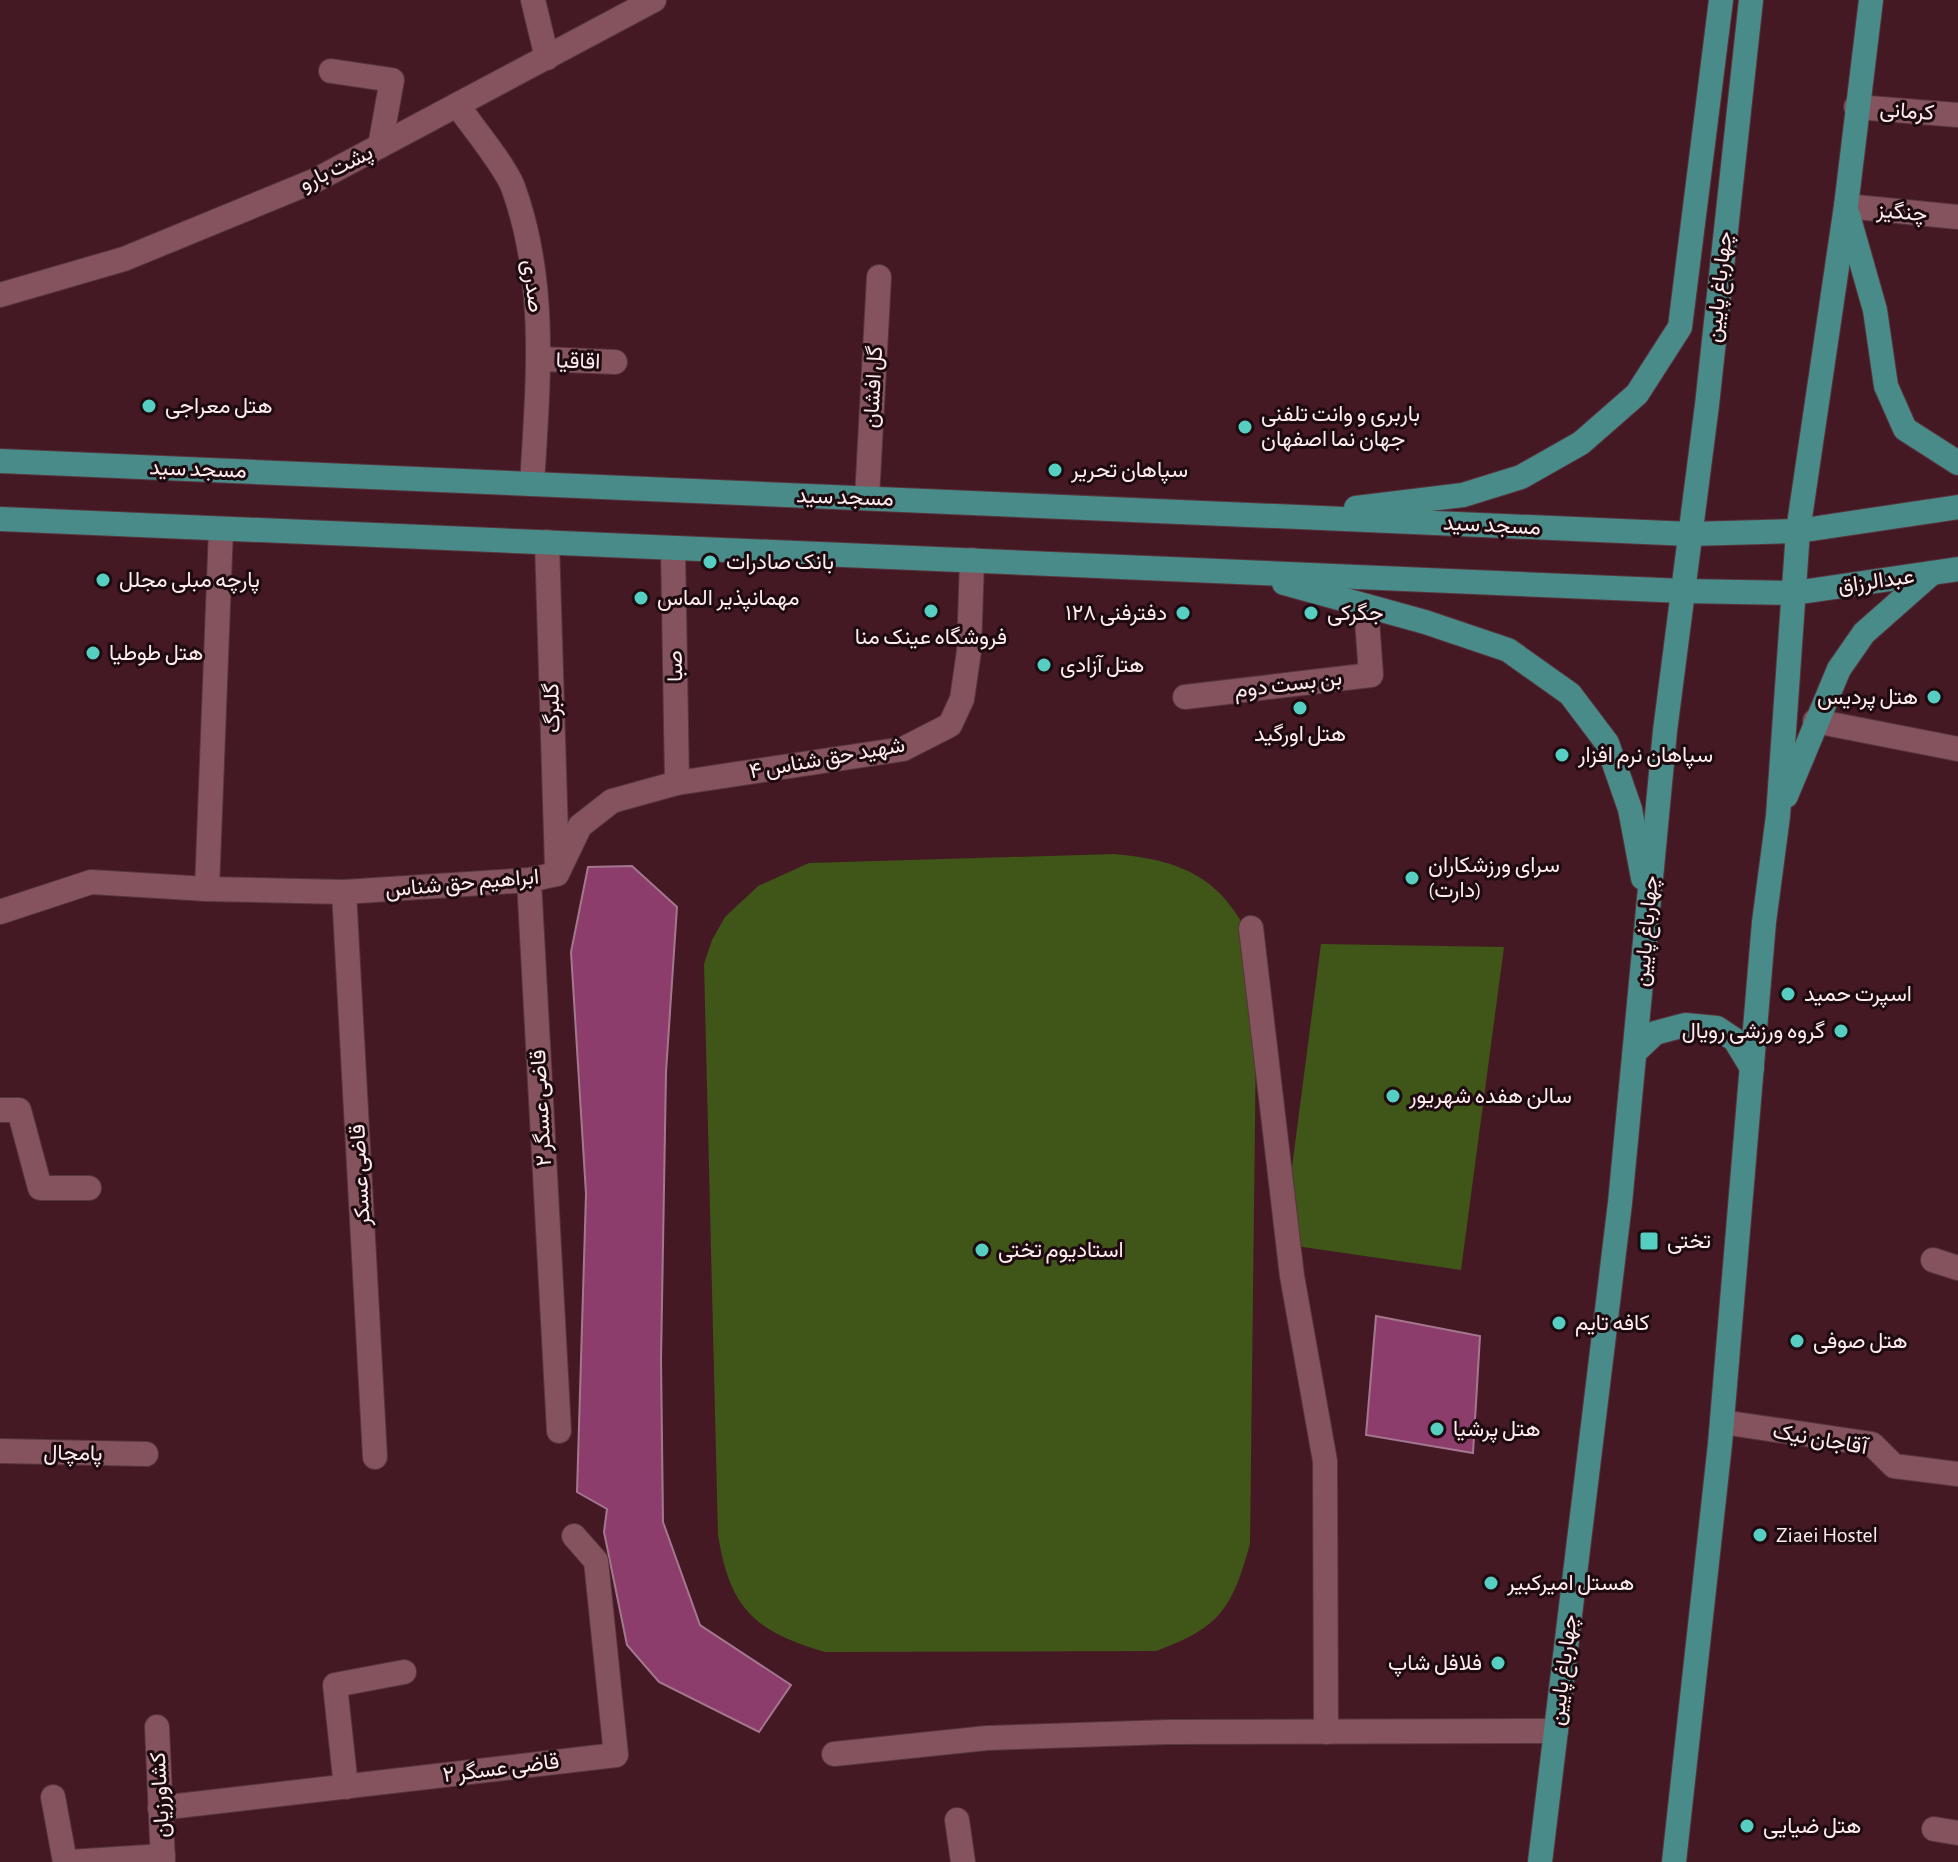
<svg xmlns="http://www.w3.org/2000/svg" width="1958" height="1862" viewBox="0 0 1958 1862" font-family="'Alegreya Sans',Vazirmatn,sans-serif">
	<style>
		.green { fill: #405518 }
		.building { fill: #8c3d6b; stroke: #a5778f; stroke-width: 2 }
		.lines { fill: none; stroke-linecap: round; stroke-linejoin: round }
		.minor-casing { stroke: #57353e; stroke-width: 26 }
		.major-casing { stroke: #57353e; stroke-width: 26 }
		.minor { stroke: #84535d; stroke-width: 24 }
		.major { stroke: #498b88; stroke-width: 24 }
		.poi-dot { fill: #57cec2; stroke: #1e0b10; stroke-width: 3 }
		.labels { text-anchor: middle; dominant-baseline: central; stroke-width: 6; stroke-linejoin: round; paint-order: stroke }
		.street-label { font-size: 22px; fill: #fdebee; stroke: #1e0b10 }
		.poi-label { font-size: 22px; fill: #fdebee; stroke: #1e0b10; text-anchor: start }
	</style>
	<rect width="100%" height="100%" fill="#441924"/>
	<g class="green">
		<path d="M1114 854C1190 861 1226 881 1257 953L1250 1544C1232 1608 1221 1627 1156 1651L825 1652C755 1631 730 1610 718 1535L704 964 712 940 725 917 758 886 809 863Z"/>
		<polygon points="1321,944 1504,947 1461,1270 1282,1244"/>
	</g>
	<g class="building">
		<polygon points="632,866 677,907 666,1072 661,1360 663,1522 700,1625 791,1685 759,1732 659,1682 627,1645 604,1532 607,1509 577,1492 586,1194 571,952 588,867"/>
		<polygon points="1376,1316 1480,1336 1473,1453 1366,1435"/>
	</g>
	<g class="lines">
		<g class="minor-casing">
			<g id="minor">
				<polyline points="533,0 547,58"/>
				<polyline points="331,71 392,80 380,146"/>
				<path d="M458 106C472 126 505 166 513 187 548 283 538 384 532 484"/>
				<polyline points="1856,107 1958,115"/>
				<polyline points="1846,206 1958,217"/>
				<polyline points="0,295 124,259 316,180 654,0"/>
				<polyline points="540,359 615,362"/>
				<polyline points="867,498 879,277"/>
				<polyline points="547,542 557,867"/>
				<polyline points="673,548 677,783"/>
				<polyline points="1185,697 1371,675 1366,606"/>
				<polyline points="1815,721 1958,749"/>
				<polyline points="529,880 559,1431"/>
				<polyline points="207,889 221,529"/>
				<polyline points="344,892 375,1457"/>
				<polyline points="0,912 91,882 207,889 344,892 529,880 557,874 580,826 612,801 677,783 903,749 950,725 962,699 969,651 972,560"/>
				<polyline points="1251,928 1292,1276 1325,1461 1326,1732"/>
				<polyline points="0,1110 19,1110 40,1188 89,1188"/>
				<polyline points="1933,1260 1958,1268"/>
				<polyline points="1722,1422 1872,1444 1894,1466 1958,1474"/>
				<polyline points="0,1451 146,1454"/>
				<polyline points="157,1727 163,1862"/>
				<polyline points="834,1754 987,1738 1168,1732 1556,1731"/>
				<polyline points="346,1787 335,1685 404,1672"/>
				<polyline points="53,1797 65,1862"/>
				<polyline points="160,1808 616,1755 596,1561 574,1536"/>
				<polyline points="957,1820 963,1862"/>
				<polyline points="1934,1829 1958,1833"/>
				<polyline points="70,1862 163,1856"/>
			</g>
		</g>
		<g class="major-casing">
			<g id="major">
				<polyline points="1848,215 1875,310 1886,386 1905,429 1958,463"/>
				<polyline points="0,461 1690,534 1798,531 1958,507"/>
				<polyline points="1356,508 1463,495 1521,477 1581,443 1637,394 1680,327 1721,0"/>
				<polyline points="0,519 1684,591 1794,593 1958,569"/>
				<polyline points="1284,583 1425,622 1508,650 1570,694 1607,743 1630,809 1643,878"/>
				<polyline points="1786,796 1839,669 1864,633 1932,573"/>
				<polyline points="1635,1052 1655,1033 1685,1025 1717,1028 1735,1040 1752,1068"/>
				<polyline points="1540,1862 1620,1203 1665,731 1707,405 1751,0"/>
				<polyline points="1674,1862 1720,1444 1764,922 1778,816 1798,531 1846,206 1871,0"/>
			</g>
		</g>
		<use href="#minor" class="minor"/>
		<use href="#major" class="major"/>
	</g>
	<g class="poi-dot">
		<circle cx="149" cy="406" r="8"/>
		<circle cx="1245" cy="427" r="8"/>
		<circle cx="1055" cy="470" r="8"/>
		<circle cx="710" cy="562" r="8"/>
		<circle cx="103" cy="580" r="8"/>
		<circle cx="641" cy="598" r="8"/>
		<circle cx="931" cy="611" r="8"/>
		<circle cx="1183" cy="613" r="8"/>
		<circle cx="1311" cy="613" r="8"/>
		<circle cx="93" cy="653" r="8"/>
		<circle cx="1044" cy="665" r="8"/>
		<circle cx="1934" cy="697" r="8"/>
		<circle cx="1300" cy="708" r="8"/>
		<circle cx="1562" cy="755" r="8"/>
		<circle cx="1412" cy="878" r="8"/>
		<circle cx="1788" cy="994" r="8"/>
		<circle cx="1841" cy="1031" r="8"/>
		<circle cx="1393" cy="1096" r="8"/>
		<rect x="1639" y="1231" width="20" height="20" rx="4"/>
		<circle cx="982" cy="1250" r="8"/>
		<circle cx="1559" cy="1323" r="8"/>
		<circle cx="1797" cy="1341" r="8"/>
		<circle cx="1437" cy="1429" r="8"/>
		<circle cx="1760" cy="1535" r="8"/>
		<circle cx="1491" cy="1583" r="8"/>
		<circle cx="1498" cy="1663" r="8"/>
		<circle cx="1747" cy="1826" r="8"/>
	</g>
	<g class="labels">
		<g class="street-label">
			<text transform="translate(1907 111) rotate(4)">کرمانی</text>
			<text transform="translate(336 168) rotate(-26)">پشت بارو</text>
			<text transform="translate(1902 212) rotate(5)">چنگیز</text>
			<text transform="translate(533 286) rotate(83)">صدری</text>
			<text transform="translate(1719 287) rotate(-84)">چهارباغ پایین</text>
			<text transform="translate(578 361) rotate(2)">اقاقیا</text>
			<text transform="translate(873 387) rotate(-87)">گل افشان</text>
			<text transform="translate(198 469) rotate(2)">مسجد سید</text>
			<text transform="translate(845 497) rotate(2)">مسجد سید</text>
			<text transform="translate(1492 525) rotate(3)">مسجد سید</text>
			<text transform="translate(1876 581) rotate(-8)">عبدالرزاق</text>
			<text transform="translate(675 666) rotate(-91)">صبا</text>
			<text transform="translate(1288 684) rotate(-7)">بن بست دوم</text>
			<text transform="translate(552 708) rotate(-92)">گلبرگ</text>
			<text transform="translate(827 758) rotate(-10)">شهید حق شناس ۴</text>
			<text transform="translate(462 883) rotate(-5)">ابراهیم حق شناس</text>
			<text transform="translate(1646 931) rotate(-85)">چهارباغ پایین</text>
			<text transform="translate(541 1108) rotate(-93)">قاضی عسگر ۲</text>
			<text transform="translate(360 1175) rotate(-93)">قاضی عسکر</text>
			<text transform="translate(1820 1439) rotate(10)">آقاجان نیک</text>
			<text transform="translate(73 1453) rotate(1)">پامچال</text>
			<text transform="translate(1563 1670) rotate(-83)">چهارباغ پایین</text>
			<text transform="translate(501 1768) rotate(-7)">قاضی عسگر ۲</text>
			<text transform="translate(160 1795) rotate(-93)">کشاورزیان</text>
		</g>
		<g class="poi-label">
			<text x="165" y="406">هتل معراجی</text>
			<text x="1261" y="414">باربری و وانت تلفنی<tspan x="1261" dy="25">جهان نما اصفهان</tspan></text>
			<text x="1071" y="470">سپاهان تحریر</text>
			<text x="726" y="562">بانک صادرات</text>
			<text x="119" y="580">پارچه مبلی مجلل</text>
			<text x="657" y="598">مهمانپذیر الماس</text>
			<text x="1167" y="613" text-anchor="end">دفترفنی ۱۲۸</text>
			<text x="1327" y="613">جگرکی</text>
			<text x="931" y="637" text-anchor="middle">فروشگاه عینک منا</text>
			<text x="109" y="653">هتل طوطیا</text>
			<text x="1060" y="665">هتل آزادی</text>
			<text x="1918" y="697" text-anchor="end">هتل پردیس</text>
			<text x="1300" y="734" text-anchor="middle">هتل اورگید</text>
			<text x="1578" y="755">سپاهان نرم افزار</text>
			<text x="1428" y="865">سرای ورزشکاران<tspan x="1428" dy="25">(دارت)</tspan></text>
			<text x="1804" y="994">اسپرت حمید</text>
			<text x="1825" y="1031" text-anchor="end">گروه ورزشی رویال</text>
			<text x="1409" y="1096">سالن هفده شهریور</text>
			<text x="1667" y="1241">تختی</text>
			<text x="998" y="1250">استادیوم تختی</text>
			<text x="1575" y="1323">کافه تایم</text>
			<text x="1813" y="1341">هتل صوفی</text>
			<text x="1453" y="1429">هتل پرشیا</text>
			<text x="1776" y="1535">Ziaei Hostel</text>
			<text x="1507" y="1583">هستل امیرکبیر</text>
			<text x="1482" y="1663" text-anchor="end">فلافل شاپ</text>
			<text x="1763" y="1826">هتل ضیایی</text>
		</g>
	</g>
</svg>
